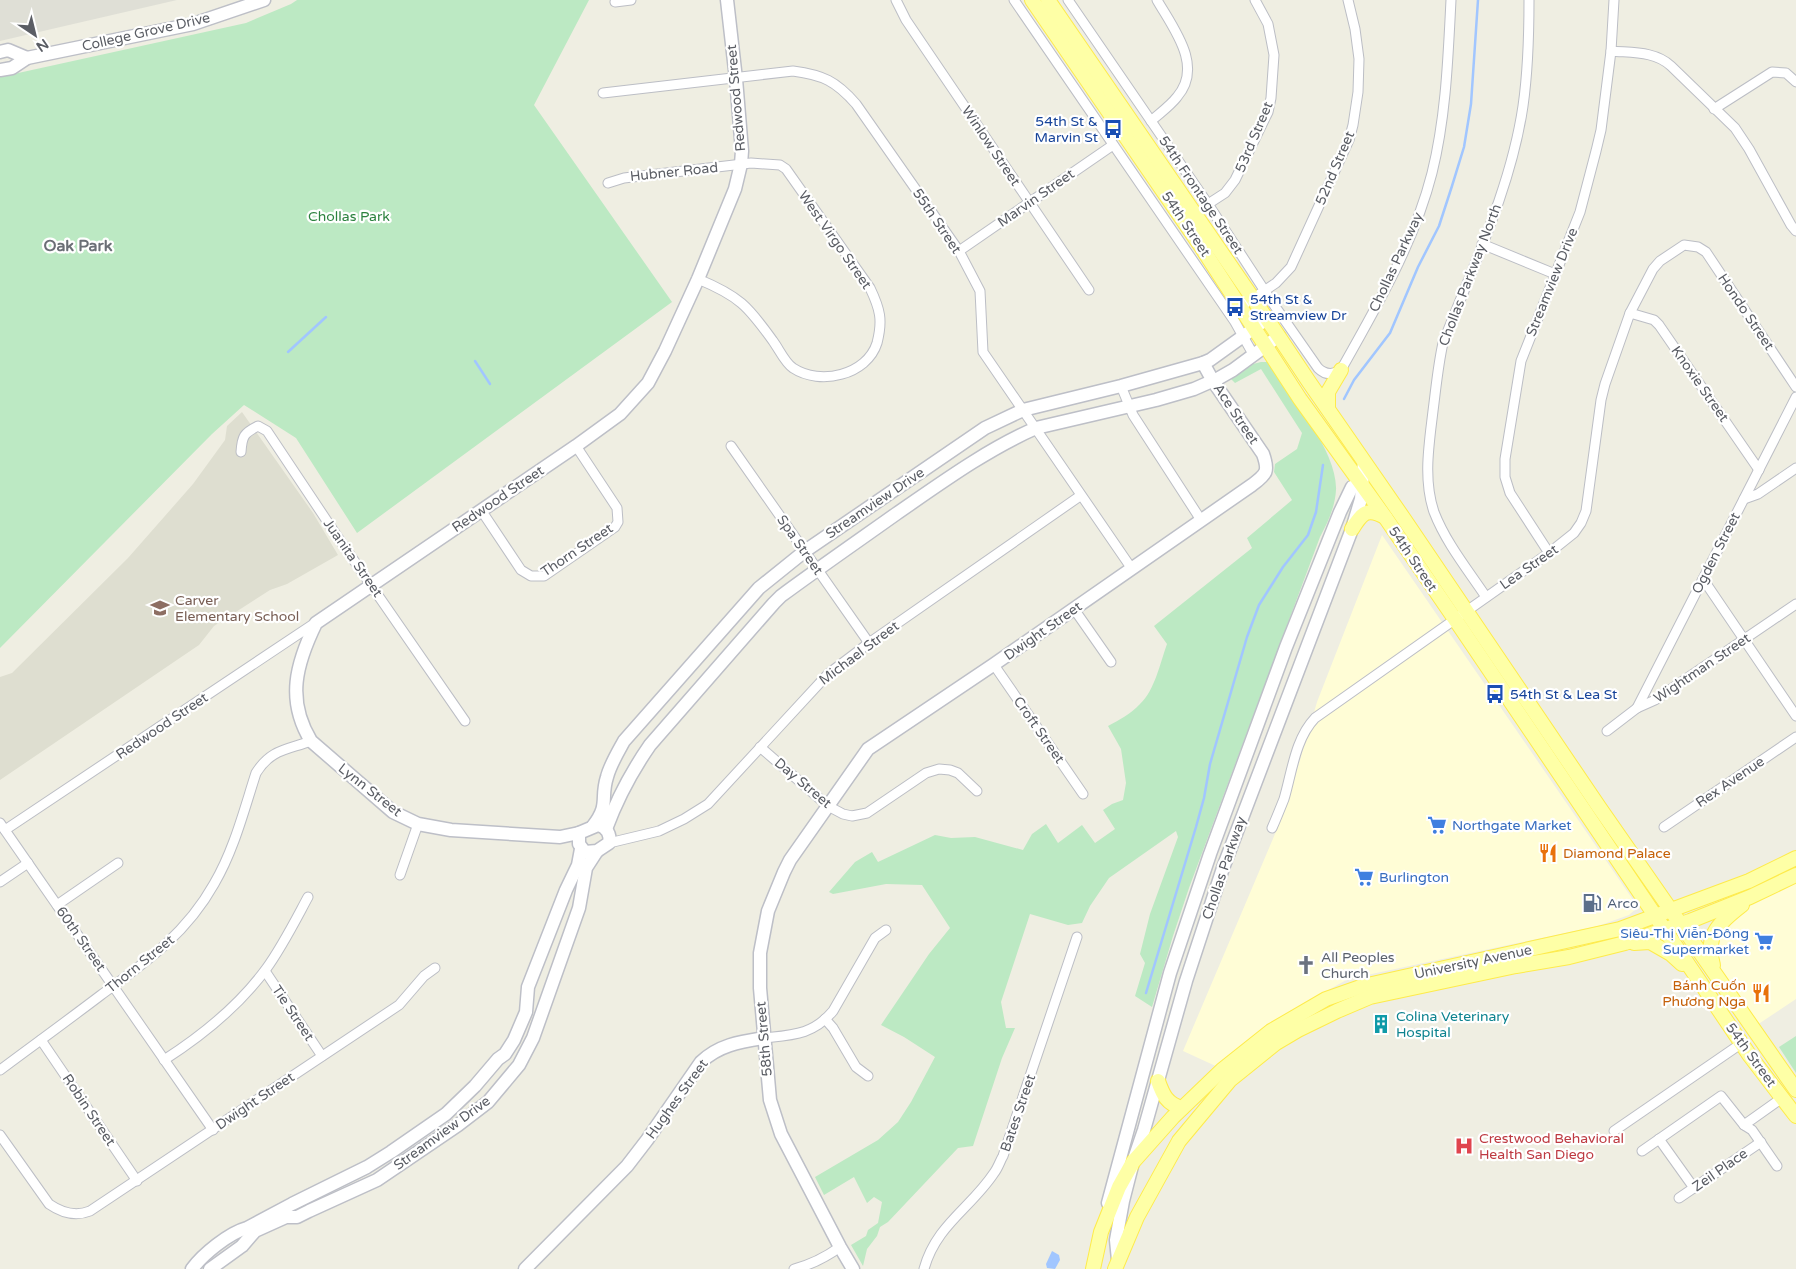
<svg xmlns="http://www.w3.org/2000/svg" width="1796" height="1269" viewBox="0 0 1796 1269" font-family="'Varela Round',sans-serif">
	<style>
		.commercial { fill: #fffdd6 }
		.industrial { fill: #dfdfd6 }
		.education { fill: #deded0 }
		.green { fill: #bce9c3 }
		.water { fill: #a1c6ff }
		.lines { fill: none; stroke-linecap: round; stroke-linejoin: round }
		.stream { stroke: #a1c6ff; stroke-width: 2.5 }
		.street-casing { stroke: #bcbec5; stroke-width: 11 }
		.secondary-casing { stroke: #bdbfc7; stroke-width: 15 }
		.primary-casing { stroke: #feeb4b; stroke-width: 16 }
		.street { stroke: #fff; stroke-width: 9 }
		.secondary { stroke: #fff; stroke-width: 12 }
		.primary { stroke: #feffa6; stroke-width: 14 }
		.labels { text-anchor: middle; dominant-baseline: central; stroke-width: 4.5; stroke-linejoin: round; paint-order: stroke }
		.street-label { font-size: 14px; fill: #5a5d64; stroke: #fff }
		.transit-label { font-size: 14px; fill: #164399; stroke: #fff; text-anchor: start }
		.park-label { font-size: 14px; fill: #2c823f; stroke: #fff }
		.education-label { font-size: 14px; fill: #785e54; stroke: #fff; text-anchor: start }
		.shop-label { font-size: 14px; fill: #366cbe; stroke: #fff; text-anchor: start }
		.food-label { font-size: 14px; fill: #c56008; stroke: #fff; text-anchor: start }
		.service-label { font-size: 14px; fill: #4e5e75; stroke: #fff; text-anchor: start }
		.worship-label { font-size: 14px; fill: #5b616d; stroke: #fff; text-anchor: start }
		.culture-label { font-size: 14px; fill: #0d838f; stroke: #fff; text-anchor: start }
		.health-label { font-size: 14px; fill: #be3a42; stroke: #fff; text-anchor: start }
		.quarter-label { font-size: 16px; font-weight: bold; fill: #6b6f76; stroke: #fff }
	</style>
	<rect width="100%" height="100%" fill="#efeee2"/>
	<g class="commercial">
		<polygon points="1382,535 1638,907 1629,915 1598,926 1348,979 1293,1010 1220,1068 1183,1051 1286,808 1317,702"/>
		<polygon points="1796,882 1796,999 1757,1025 1722,974 1714,949 1716,936 1745,907"/>
	</g>
	<polygon class="industrial" points="0,0 177,0 0,41"/>
	<polygon class="education" points="242,412 313,513 338,555 287,584 270,590 214,626 199,645 0,780 0,677 12,673 128,558 193,484 225,440 227,426"/>
	<g class="green">
		<polygon points="297,0 589,0 534,105 672,302 357,533 296,438 244,405 212,434 0,648 0,77 246,23 291,4"/>
		<path d="M1261 362H1267C1289 392 1338 452 1336 490 1335 507 1328 522 1320 537L1189 888 1173 936 1152 1007 1135 996 1145 963 1140 954 1150 914 1178 837 1176 831 1109 878 1090 906 1082 923 1068 925 1030 914 1001 1002 1006 1028H1015L1002 1058 973 1146 958 1148 888 1222 880 1227 877 1236 867 1249 863 1266 851 1245 866 1236 868 1230 878 1223 882 1202 874 1197 867 1203 854 1177 824 1195 815 1177 878 1140 898 1122 911 1102 935 1057 904 1037 881 1025 929 954 950 928 922 885 886 884 833 894 829 892 855 862 872 852 878 862 935 835 951 838 975 837 1023 850 1032 834 1046 824 1058 843 1082 825 1095 843 1115 829 1103 810 1112 804 1123 800 1126 783 1121 749 1108 726C1119 720 1131 714 1140 704 1155 690 1160 663 1167 644L1154 626 1252 548 1247 538 1292 500 1274 472 1275 464 1297 449 1302 433 1261 369 1235 383 1231 379 1253 364Z"/>
		<polygon points="1796,1036 1796,1073 1779,1047"/>
	</g>
	<polygon class="water" points="1052,1251 1059,1255 1060,1260 1055,1269 1047,1268 1046,1264"/>
	<g class="lines">
		<g class="stream">
			<polyline points="288,352 326,317"/>
			<polyline points="475,361 490,384"/>
			<polyline points="1344,399 1354,380 1390,333 1418,267 1439,226 1452,186 1464,147 1471,104 1478,0"/>
			<polyline points="1146,993 1196,827 1204,798 1210,764 1247,637 1259,605 1283,567 1308,535 1316,512 1323,465"/>
		</g>
		<g class="street-casing">
			<g id="street">
				<polyline points="896,0 906,20 1089,290"/>
				<polyline points="1014,0 1235,322 1253,354"/>
				<path d="M1068 0 1208 204 1272 302 1318 368C1325 375 1333 375 1341 370 1376 307 1414 244 1432 173 1446 117 1448 58 1451 0"/>
				<polyline points="615,2 631,0"/>
				<path d="M1611 51C1632 53 1655 51 1671 66L1735 128 1749 149 1791 225 1796 231"/>
				<path d="M603 93 793 71C823 75 836 81 856 104L959 251 980 291 983 352 1132 569"/>
				<polyline points="1714,109 1772,72 1786,73 1796,82"/>
				<path d="M1151 121C1160 113 1170 106 1177 97 1204 66 1173 28 1157 0"/>
				<path d="M608 183 624 178 751 163 780 165 786 169 870 288C880 309 883 320 877 343 867 375 820 386 793 368 785 363 779 349 773 341 748 306 739 296 698 279"/>
				<polyline points="1208,204 1225,193 1235,180 1268,112 1271,98 1274,55 1268,24 1255,0"/>
				<polyline points="1482,244 1555,274"/>
				<polyline points="959,251 1113,145"/>
				<polyline points="1240,307 1276,283 1291,267 1349,140 1353,125 1358,92 1359,59 1355,29 1348,0"/>
				<polyline points="1630,313 1654,320 1659,325 1759,470"/>
				<polyline points="1121,386 1133,415 1201,520"/>
				<polyline points="731,446 869,643"/>
				<path d="M241 452C242 436 244 433 258 426L267 431 337 536 465 721"/>
				<polyline points="1744,499 1758,494 1796,468"/>
				<polyline points="481,510 521,570 531,576 544,576 615,527 618,522 617,508 576,446"/>
				<polyline points="1549,553 1510,493 1505,477 1505,459 1521,361 1580,212 1596,151 1601,130 1611,51 1614,0"/>
				<polyline points="1703,579 1796,716"/>
				<path d="M1486 597C1468 570 1446 543 1434 512 1423 479 1429 445 1433 411 1436 388 1438 365 1443 343 1473 266 1511 188 1523 106 1528 71 1529 35 1529 0"/>
				<polyline points="1074,609 1111,662"/>
				<polyline points="994,665 1083,794"/>
				<polyline points="1637,708 1796,397"/>
				<polyline points="1607,731 1637,708 1655,700 1796,604"/>
				<polyline points="760,747 828,806 843,814 852,816 867,813 926,773 939,769 950,770 958,773 977,791"/>
				<polyline points="0,823 213,1130"/>
				<polyline points="1664,827 1796,737"/>
				<path d="M1272 828C1276 819 1280 809 1284 799 1292 772 1295 739 1315 718L1549 553 1574 533 1581 523 1586 511 1601 400 1605 384 1630 313 1653 269 1660 261 1684 245 1698 247 1706 252 1796 387"/>
				<polyline points="5,830 315,623"/>
				<polyline points="609,843 659,831 684,819 708,804 828,674 869,643 1080,496"/>
				<polyline points="400,875 418,824"/>
				<polyline points="0,882 28,863"/>
				<polyline points="57,905 118,863"/>
				<polyline points="265,971 322,1056"/>
				<polyline points="825,1019 833,1028 856,1067 868,1076"/>
				<path d="M764 1038C792 1035 813 1035 833 1011L875 938 886 930"/>
				<polyline points="41,1040 137,1181"/>
				<path d="M164 1060C203 1035 238 1007 266 969 282 947 295 921 308 897"/>
				<path d="M0 1070C34 1045 68 1020 101 995 146 962 186 934 214 884 234 850 244 810 256 773 271 749 287 750 311 741"/>
				<polyline points="1744,1125 1782,1098"/>
				<polyline points="1614,1131 1742,1043"/>
				<path d="M0 1135 49 1204C62 1213 75 1217 90 1211L399 1005 424 976 435 968"/>
				<polyline points="1659,1139 1694,1188"/>
				<polyline points="1642,1151 1721,1096 1744,1125 1752,1130 1777,1166"/>
				<polyline points="1679,1198 1761,1142"/>
				<path d="M794 1269C810 1265 826 1257 840 1247"/>
				<path d="M924 1269C936 1225 971 1208 994 1173 998 1168 1000 1161 1003 1156L1077 937"/>
			</g>
		</g>
		<g class="secondary-casing">
			<g id="secondary">
				<polyline points="0,52 8,50 27,58"/>
				<polyline points="0,70 12,68 27,58 193,24 264,0"/>
				<path d="M598 825C607 827 611 835 609 843L597 851 585 852 579 844V833Z"/>
				<path d="M593 826C610 804 600 799 607 777 610 765 618 752 624 741L759 588 805 551 985 428 1023 410 1121 386 1203 363 1210 360 1267 319"/>
				<path d="M606 829C617 799 632 771 650 745L774 603 781 596C819 568 858 541 896 514 941 483 986 450 1036 428L1156 400 1194 389 1219 378 1233 370 1279 336"/>
				<path d="M579 833 560 837 451 830 418 824 393 812 311 741C286 700 296 664 316 623L576 446 620 414 648 383 665 351 698 279 735 189 741 164 742 151 736 79 727 0"/>
				<polyline points="1108,1203 1170,973 1210,854 1286,647 1340,512 1352,487 1362,485"/>
				<polyline points="1118,1260 1116,1240 1123,1201 1133,1162 1144,1130 1186,981 1223,868 1352,529 1361,499 1364,461"/>
				<path d="M192 1269C203 1254 229 1233 247 1228L292 1204 367 1167 391 1152 446 1114 475 1086 498 1059 505 1054 514 1040 526 1012 528 987 566 890 578 865 581 849"/>
				<polyline points="210,1269 242,1246 255,1231 286,1217 297,1217 309,1211 377,1180 458,1125 488,1102 519,1065 533,1038 579,908 586,868 597,851"/>
				<path d="M525 1269 627 1166 647 1140 701 1062C719 1045 739 1042 764 1038"/>
				<path d="M853 1269 840 1247 781 1134 770 1100 760 988V953L768 911 784 872 790 860 868 749 993 665 1252 485C1267 474 1269 471 1263 454L1213 381 1203 363"/>
			</g>
		</g>
		<g class="primary-casing">
			<g id="primary">
				<polyline points="1032,0 1200,245 1300,399 1385,517 1461,628 1750,1056 1796,1116"/>
				<polyline points="1048,0 1267,319 1309,382 1404,519 1599,807 1796,1090"/>
				<polyline points="1328,407 1328,392 1341,370"/>
				<path d="M1352 529C1362 513 1367 507 1385 517"/>
				<polyline points="1634,943 1650,942 1671,954 1682,964"/>
				<path d="M1713 965C1704 935 1720 922 1742 905"/>
				<path d="M1158 1081C1163 1095 1167 1104 1182 1108"/>
				<polyline points="1093,1269 1101,1232 1119,1187 1133,1162 1173,1117 1222,1070 1271,1031 1326,999 1363,986 1620,929 1749,881 1796,858"/>
				<polyline points="1115,1269 1137,1217 1179,1141 1230,1080 1276,1043 1298,1030 1337,1011 1370,997 1516,966 1569,957 1625,943 1690,921 1750,897 1796,875"/>
			</g>
		</g>
		<use href="#street" class="street"/>
		<use href="#secondary" class="secondary"/>
		<use href="#primary" class="primary"/>
	</g>
	<defs>
		<g id="bus-bare" transform="scale(1.5)"><path d="M-5-6H5V4H4V6H2V4H-2V6H-4V4H-5ZM-3.5-4V0h7V-4ZM-3.5 1.2v1.5H-2V1.2ZM2 1.2v1.5H3.5V1.2Z" fill="#1a4fb4" stroke="#fff" stroke-width="2.5" paint-order="stroke"/></g>
		<g id="school-bare" transform="scale(1.5)"><path d="M0-5L7-2L0 1L-7-2ZM-4 1L0 2.5L4 1V4Q0 6-4 4Z" fill="#8d6e63" stroke="#fff" stroke-width="2.5" paint-order="stroke"/></g>
		<g id="supermarket-bare" transform="scale(1.5)"><path d="M-6-5.5h2.5l.6 2H6L4.5 2H-2.5L-4.4-4H-6ZM-1.5 3.2a1.3 1.3 0 1 0 .1 0ZM3 3.2a1.3 1.3 0 1 0 .1 0Z" fill="#3f7fe0" stroke="#fff" stroke-width="2.5" paint-order="stroke"/></g>
		<g id="restaurant-bare" transform="scale(1.5)"><path d="M-5-6h1v4h1v-4h1v4h1v-4h1v5L-1.5 .5V6h-2V.5L-5-1ZM5-6V6H3V1.5H1.5Q1.5-4 5-6Z" fill="#e8710a" stroke="#fff" stroke-width="2.5" paint-order="stroke"/></g>
		<g id="fuel-bare" transform="scale(1.5)"><path d="M-5.5-6h7V0h2V4h1.3V-2.5L3-4.5l.8-.8L6-3V5H2.5V1h-1V6h-7ZM-4.2-4.7v3.2H.2V-4.7Z" fill="#5c6f8a" stroke="#fff" stroke-width="2.5" paint-order="stroke"/></g>
		<g id="church-bare" transform="scale(1.5)"><path d="M-1.2-6h2.4v3.5h3.3v2.4h-3.3V6h-2.4V-.1h-3.3v-2.4h3.3Z" fill="#6b7280" stroke="#fff" stroke-width="2.5" paint-order="stroke"/></g>
		<g id="building-bare" transform="scale(1.5)"><path d="M-4-6H4V6H1V3H-1V6H-4ZM-2.5-4.3h1.7v1.8h-1.7ZM.8-4.3h1.7v1.8H.8ZM-2.5-1h1.7V.8h-1.7ZM.8-1h1.7V.8H.8Z" fill="#0f9aa8" stroke="#fff" stroke-width="2.5" paint-order="stroke"/></g>
		<g id="hospital-bare" transform="scale(1.5)"><path d="M-5-5h3v3.5h4V-5h3V5h-3V1.5h-4V5h-3Z" fill="#e0444e" stroke="#fff" stroke-width="2.5" paint-order="stroke"/></g>
	</defs>
	<g fill-rule="evenodd">
		<use href="#bus-bare" x="1113" y="129"/>
		<use href="#bus-bare" x="1235" y="307"/>
		<use href="#school-bare" x="160" y="608"/>
		<use href="#bus-bare" x="1495" y="694"/>
		<use href="#supermarket-bare" x="1437" y="825"/>
		<use href="#restaurant-bare" x="1548" y="853"/>
		<use href="#supermarket-bare" x="1364" y="877"/>
		<use href="#fuel-bare" x="1592" y="903"/>
		<use href="#supermarket-bare" x="1764" y="941"/>
		<use href="#church-bare" x="1306" y="965"/>
		<use href="#restaurant-bare" x="1761" y="993"/>
		<use href="#building-bare" x="1381" y="1024"/>
		<use href="#hospital-bare" x="1464" y="1146"/>
	</g>
	<g class="labels">
		<g class="street-label">
			<text transform="translate(146 32) rotate(-13)">College Grove Drive</text>
			<text transform="translate(736 98) rotate(-95)">Redwood Street</text>
			<text transform="translate(1254 137) rotate(-67)">53rd Street</text>
			<text transform="translate(991 146) rotate(56)">Winlow Street</text>
			<text transform="translate(1335 168) rotate(-67)">52nd Street</text>
			<text transform="translate(674 172) rotate(-6)">Hubner Road</text>
			<text transform="translate(1201 195) rotate(56)">54th Frontage Street</text>
			<text transform="translate(1036 198) rotate(-35)">Marvin Street</text>
			<text transform="translate(937 221) rotate(56)">55th Street</text>
			<text transform="translate(1186 224) rotate(56)">54th Street</text>
			<text transform="translate(835 240) rotate(55)">West Virgo Street</text>
			<text transform="translate(1396 262) rotate(-65)">Chollas Parkway</text>
			<text transform="translate(1470 275) rotate(-69)">Chollas Parkway North</text>
			<text transform="translate(1552 282) rotate(-68)">Streamview Drive</text>
			<text transform="translate(1746 312) rotate(56)">Hondo Street</text>
			<text transform="translate(1700 384) rotate(55)">Knoxie Street</text>
			<text transform="translate(1236 414) rotate(56)">Ace Street</text>
			<text transform="translate(498 499) rotate(-34)">Redwood Street</text>
			<text transform="translate(875 503) rotate(-34)">Streamview Drive</text>
			<text transform="translate(800 545) rotate(55)">Spa Street</text>
			<text transform="translate(577 550) rotate(-34)">Thorn Street</text>
			<text transform="translate(1716 553) rotate(-63)">Ogden Street</text>
			<text transform="translate(353 558) rotate(55)">Juanita Street</text>
			<text transform="translate(1413 559) rotate(56)">54th Street</text>
			<text transform="translate(1529 567) rotate(-35)">Lea Street</text>
			<text transform="translate(1043 631) rotate(-35)">Dwight Street</text>
			<text transform="translate(859 653) rotate(-37)">Michael Street</text>
			<text transform="translate(1702 668) rotate(-34)">Wightman Street</text>
			<text transform="translate(162 726) rotate(-34)">Redwood Street</text>
			<text transform="translate(1039 730) rotate(55)">Croft Street</text>
			<text transform="translate(1730 782) rotate(-34)">Rex Avenue</text>
			<text transform="translate(803 783) rotate(40)">Day Street</text>
			<text transform="translate(370 790) rotate(38)">Lynn Street</text>
			<text transform="translate(1224 868) rotate(-71)">Chollas Parkway</text>
			<text transform="translate(81 939) rotate(55)">60th Street</text>
			<text transform="translate(1473 962) rotate(-12)">University Avenue</text>
			<text transform="translate(140 964) rotate(-39)">Thorn Street</text>
			<text transform="translate(293 1013) rotate(56)">Tie Street</text>
			<text transform="translate(764 1039) rotate(-95)">58th Street</text>
			<text transform="translate(1751 1055) rotate(54)">54th Street</text>
			<text transform="translate(677 1099) rotate(-54)">Hughes Street</text>
			<text transform="translate(255 1101) rotate(-34)">Dwight Street</text>
			<text transform="translate(89 1110) rotate(56)">Robin Street</text>
			<text transform="translate(1018 1113) rotate(-71)">Bates Street</text>
			<text transform="translate(442 1133) rotate(-36)">Streamview Drive</text>
			<text transform="translate(1720 1170) rotate(-35)">Zeil Place</text>
		</g>
		<g class="transit-label">
			<text x="1098" y="121" text-anchor="end">54th St &amp;<tspan x="1098" dy="16">Marvin St</tspan></text>
			<text x="1250" y="299">54th St &amp;<tspan x="1250" dy="16">Streamview Dr</tspan></text>
			<text x="1510" y="694">54th St &amp; Lea St</text>
		</g>
		<g class="park-label">
			<text x="349" y="216">Chollas Park</text>
		</g>
		<g class="education-label">
			<text x="175" y="600">Carver<tspan x="175" dy="16">Elementary School</tspan></text>
		</g>
		<g class="shop-label">
			<text x="1452" y="825">Northgate Market</text>
			<text x="1379" y="877">Burlington</text>
			<text x="1749" y="933" text-anchor="end">Siêu-Thị Viễn-Đông<tspan x="1749" dy="16">Supermarket</tspan></text>
		</g>
		<g class="food-label">
			<text x="1563" y="853">Diamond Palace</text>
			<text x="1746" y="985" text-anchor="end">Bánh Cuốn<tspan x="1746" dy="16">Phương Nga</tspan></text>
		</g>
		<g class="service-label">
			<text x="1607" y="903">Arco</text>
		</g>
		<g class="worship-label">
			<text x="1321" y="957">All Peoples<tspan x="1321" dy="16">Church</tspan></text>
		</g>
		<g class="culture-label">
			<text x="1396" y="1016">Colina Veterinary<tspan x="1396" dy="16">Hospital</tspan></text>
		</g>
		<g class="health-label">
			<text x="1479" y="1138">Crestwood Behavioral<tspan x="1479" dy="16">Health San Diego</tspan></text>
		</g>
		<g class="quarter-label">
			<text x="78" y="246">Oak Park</text>
		</g>
	</g>
	<g transform="translate(35 35) rotate(145)" stroke="#ffffff" stroke-width="4" paint-order="stroke">
	<path d="M0-4L9 19L0 12L-9 19Z" fill="#5a5d64"/>
	<text y="-8" font-size="14" font-weight="bold" text-anchor="middle" fill="#5a5d64">N</text>
	</g>
</svg>
